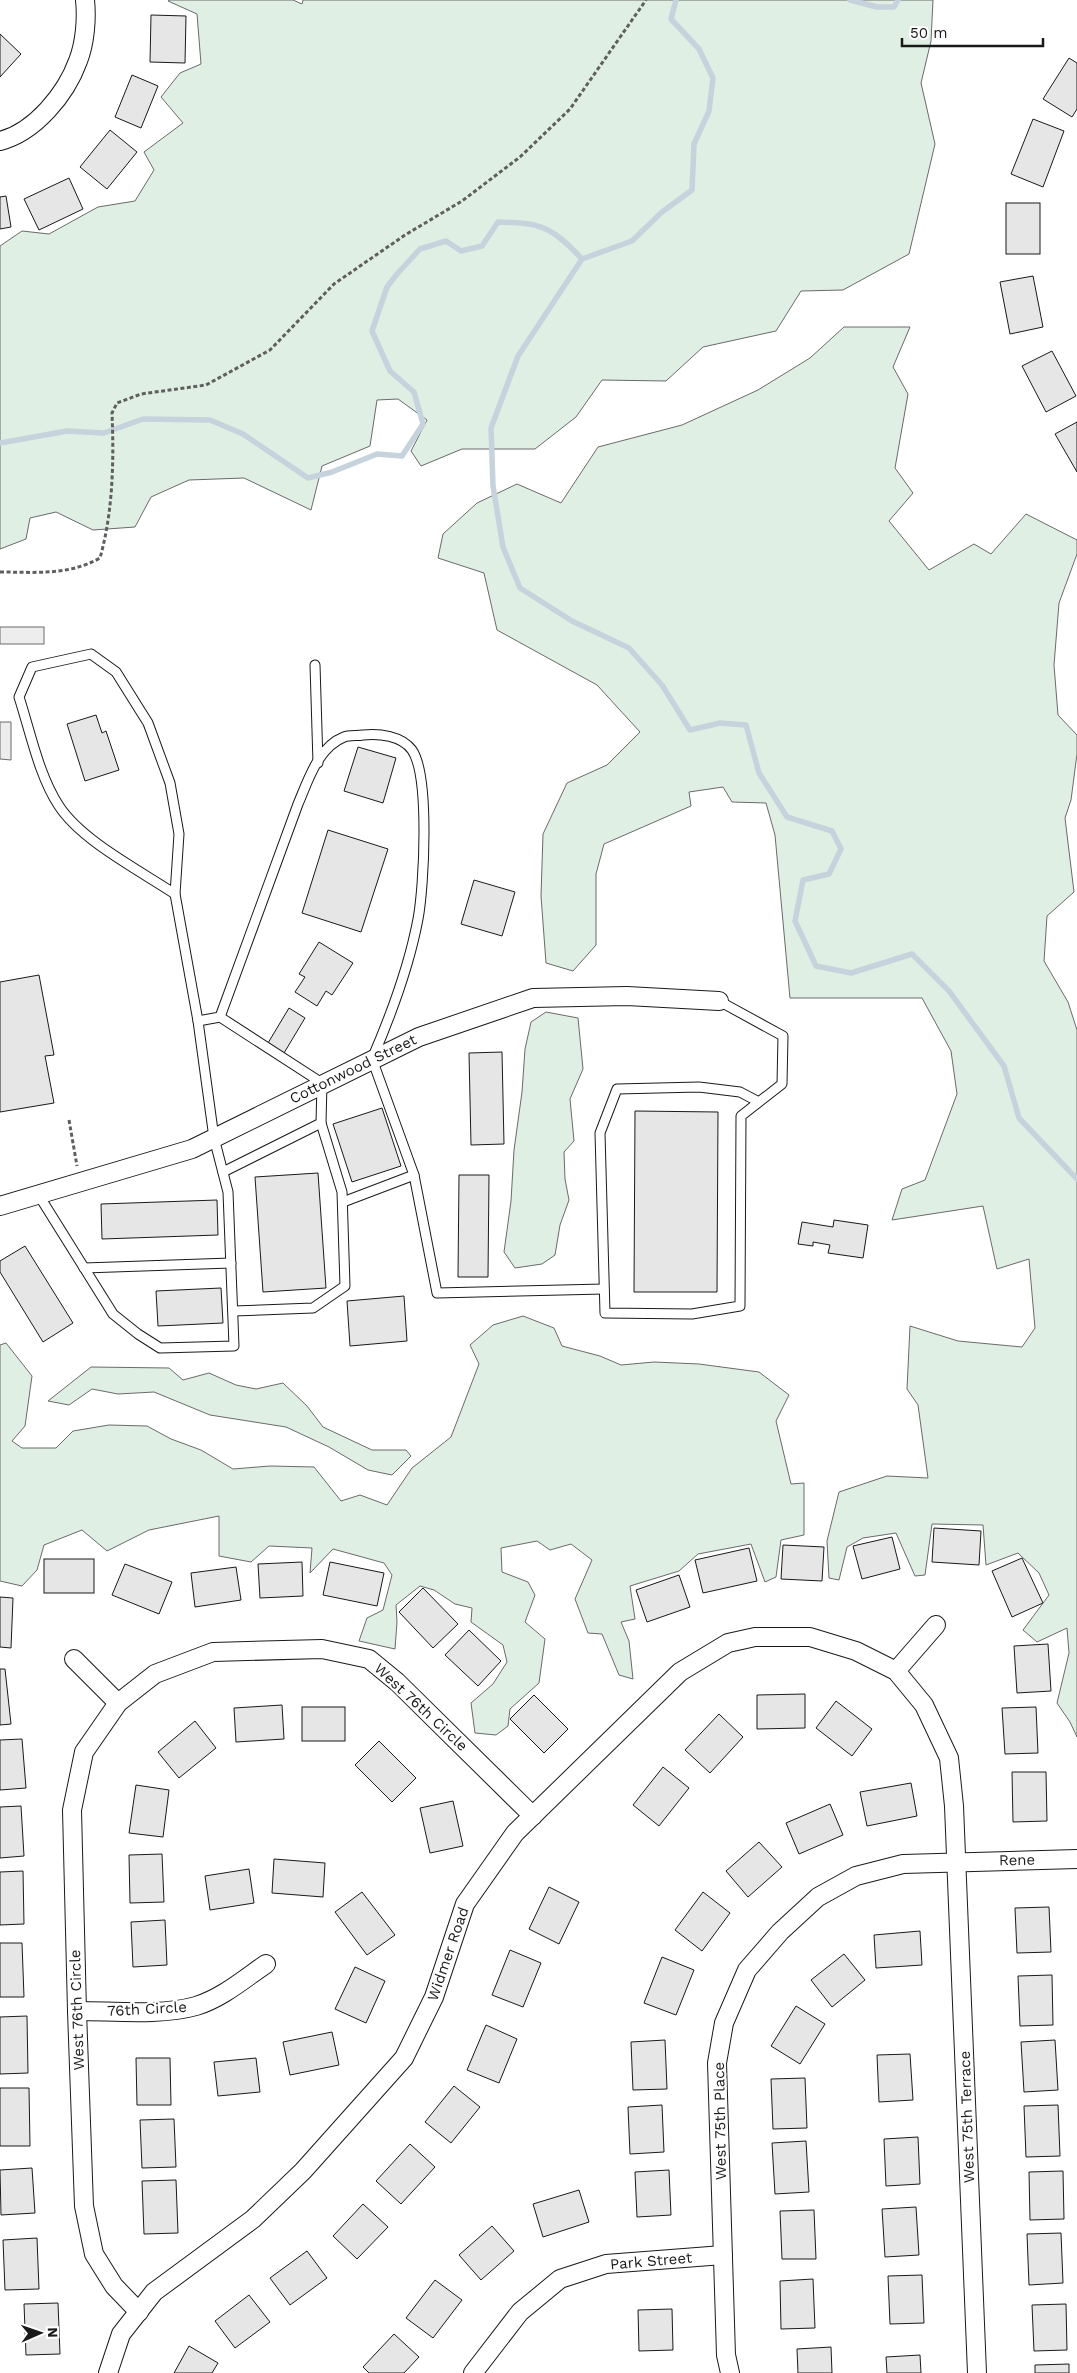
<svg xmlns="http://www.w3.org/2000/svg" width="1077" height="2373" viewBox="0 0 1077 2373" font-family="'Work Sans',sans-serif">
	<style>
		.green { fill: #e0efe3; stroke: #6a6a6a }
		.parking { fill: #ededed; stroke: #6a6a6a }
		.lines { fill: none; stroke-linecap: round; stroke-linejoin: round }
		.stream { stroke: #c6d2dc; stroke-width: 5.5 }
		.building { fill: #e6e6e6; stroke: #1a1a1a }
		.service-casing { stroke: #1a1a1a; stroke-width: 11 }
		.minor-casing { stroke: #1a1a1a; stroke-width: 20 }
		.path { stroke: #5f5f5f; stroke-width: 3; stroke-dasharray: 4 2.5; stroke-linecap: butt }
		.service { stroke: #fff; stroke-width: 9 }
		.minor { stroke: #fff; stroke-width: 18 }
		.labels { text-anchor: middle; dominant-baseline: central; stroke-width: 4; stroke-linejoin: round; paint-order: stroke }
		.street-label { font-size: 15px; fill: #1a1a1a; stroke: #fff }
	</style>
	<rect width="100%" height="100%" fill="#fff"/>
	<g class="green">
		<polygon points="170,0 293,0 302,4 303,0 933,0 931,41 921,83 935,144 909,254 843,290 801,291 776,331 703,347 666,381 602,380 576,417 535,449 462,449 421,466 411,451 427,420 398,399 377,400 370,446 322,466 311,510 244,478 189,480 151,497 135,527 93,530 56,512 30,518 26,539 0,549 0,246 22,231 49,234 98,207 135,201 154,170 144,152 183,123 161,97 180,73 201,64 197,14 168,1"/>
		<polygon points="844,327 910,327 893,367 908,394 895,468 913,493 889,521 929,570 974,544 991,554 1026,514 1077,540 1077,554 1059,603 1054,665 1058,715 1077,735 1077,754 1071,800 1065,818 1074,892 1047,916 1044,961 1068,1002 1077,1030 1077,1737 1070,1722 1057,1703 1069,1653 1067,1628 1037,1642 1023,1630 1049,1595 1039,1573 1018,1553 986,1565 983,1525 932,1524 925,1575 915,1576 896,1533 863,1538 847,1547 839,1580 829,1578 827,1541 839,1492 887,1476 928,1478 918,1405 907,1389 910,1326 958,1341 1022,1347 1035,1328 1029,1259 997,1269 983,1206 892,1220 902,1189 925,1180 957,1094 951,1051 922,998 790,998 775,835 766,803 732,802 723,787 689,792 691,806 604,844 596,874 596,945 573,971 546,963 541,896 543,834 567,783 607,765 640,732 597,685 497,630 484,573 438,558 443,534 477,503 517,484 561,503 598,447 682,425 758,390 810,358"/>
		<polygon points="546,1012 578,1018 583,1069 570,1099 574,1141 564,1152 565,1179 569,1200 560,1225 555,1255 542,1264 515,1268 504,1252 511,1201 514,1150 522,1092 525,1049 531,1022"/>
		<polygon points="523,1316 554,1328 562,1346 600,1356 621,1365 654,1362 699,1364 759,1372 789,1395 776,1421 791,1484 804,1483 804,1535 781,1540 776,1577 765,1582 751,1544 698,1554 679,1571 630,1586 635,1619 621,1622 629,1641 633,1679 619,1675 602,1634 588,1633 575,1599 592,1560 571,1544 550,1550 537,1541 501,1548 502,1572 528,1582 535,1595 525,1622 545,1639 539,1683 510,1709 508,1726 496,1735 475,1733 471,1703 493,1684 507,1662 503,1645 471,1622 472,1608 455,1604 434,1590 420,1586 396,1605 397,1622 395,1649 359,1641 367,1618 383,1610 392,1575 384,1563 333,1549 310,1573 312,1548 269,1546 251,1562 219,1556 219,1516 149,1530 107,1551 82,1530 44,1545 37,1570 22,1586 0,1581 0,1345 6,1343 32,1376 25,1426 12,1441 22,1448 56,1448 73,1431 109,1425 147,1426 171,1439 201,1450 233,1469 270,1466 314,1467 341,1501 360,1495 387,1505 412,1468 451,1437 479,1364 470,1345 493,1325"/>
		<polygon points="91,1367 169,1368 183,1380 209,1373 236,1385 256,1389 283,1383 307,1406 323,1427 372,1450 406,1450 411,1456 392,1475 368,1470 329,1447 286,1427 210,1415 154,1392 118,1394 92,1389 69,1405 48,1401"/>
	</g>
	<g class="parking">
		<rect x="0" y="627" width="44" height="17"/>
		<polygon points="0,722 11,722 11,760 0,759"/>
	</g>
	<g class="lines">
		<g class="stream">
			<polyline points="850,0 877,7 894,7 898,0"/>
			<polyline points="582,259 518,356 491,428 493,486 503,547 520,588 572,621 629,648 662,685 690,730 720,723 746,725 759,773 787,817 832,831 841,849 829,874 803,880 795,921 816,966 851,973 912,954 949,991 1004,1066 1019,1118 1077,1179"/>
			<path d="M0 443 67 431 104 433 143 419 210 420 243 434 308 478 332 472 377 454 402 456 423 424 414 392 390 371 372 331 387 287 397 274 420 249 446 241 461 251 482 246 498 222C541 223 551 226 582 259L632 241 662 212 692 190 694 144 709 111 713 78 699 49 671 19 676 0"/>
		</g>
	</g>
	<g class="building">
		<polygon points="151,15 186,16 185,63 150,62"/>
		<polygon points="0,34 21,54 0,77"/>
		<polygon points="1069,58 1077,63 1077,109 1072,117 1043,99"/>
		<polygon points="132,75 158,86 141,128 115,117"/>
		<polygon points="1033,119 1064,131 1043,187 1011,174"/>
		<polygon points="110,130 137,152 107,189 80,167"/>
		<polygon points="69,178 83,209 39,230 24,199"/>
		<polygon points="6,196 11,227 0,229 0,197"/>
		<rect x="1006" y="203" width="34" height="51"/>
		<polygon points="1033,276 1043,327 1010,334 1000,282"/>
		<polygon points="1052,351 1076,396 1046,412 1022,366"/>
		<polygon points="1077,422 1077,472 1055,434"/>
		<polygon points="96,715 102,733 106,731 119,770 85,781 67,724"/>
		<polygon points="358,747 396,758 383,803 344,791"/>
		<polygon points="328,830 388,849 361,932 302,913"/>
		<polygon points="474,880 515,892 502,936 461,924"/>
		<polygon points="319,942 353,963 332,995 326,991 317,1006 295,992 305,977 299,974"/>
		<polygon points="39,975 54,1055 45,1056 54,1103 0,1112 0,982"/>
		<polygon points="289,1008 305,1018 284,1053 268,1043"/>
		<polygon points="502,1052 504,1144 471,1145 469,1053"/>
		<polygon points="382,1108 401,1166 352,1182 333,1124"/>
		<polygon points="635,1111 718,1112 717,1292 634,1292"/>
		<polygon points="318,1173 326,1288 263,1292 255,1177"/>
		<polygon points="459,1175 489,1175 488,1277 458,1277"/>
		<polygon points="217,1200 218,1235 102,1239 101,1204"/>
		<polygon points="834,1220 868,1225 863,1258 828,1253 830,1245 813,1242 813,1246 798,1244 802,1222 833,1227"/>
		<polygon points="25,1246 73,1323 43,1342 0,1272 0,1261"/>
		<polygon points="221,1288 223,1323 158,1326 156,1291"/>
		<polygon points="404,1296 407,1341 350,1346 347,1301"/>
		<polygon points="934,1528 981,1531 979,1565 932,1562"/>
		<polygon points="892,1537 900,1569 862,1579 853,1546"/>
		<polygon points="783,1545 824,1547 822,1581 781,1579"/>
		<polygon points="749,1548 757,1581 703,1593 695,1560"/>
		<polygon points="1022,1558 1043,1603 1012,1617 992,1571"/>
		<rect x="44" y="1559" width="50" height="34"/>
		<polygon points="302,1562 303,1596 260,1598 258,1564"/>
		<polygon points="330,1562 384,1573 377,1606 323,1595"/>
		<polygon points="125,1564 172,1582 159,1614 112,1595"/>
		<polygon points="236,1567 241,1600 195,1607 191,1573"/>
		<polygon points="679,1575 690,1607 647,1622 636,1590"/>
		<polygon points="423,1588 458,1624 433,1648 399,1612"/>
		<polygon points="0,1597 13,1598 11,1648 0,1647"/>
		<polygon points="469,1630 501,1661 478,1686 445,1655"/>
		<polygon points="1048,1644 1051,1691 1017,1693 1014,1646"/>
		<polygon points="0,1669 5,1669 11,1724 0,1725"/>
		<polygon points="805,1694 805,1728 757,1729 757,1695"/>
		<polygon points="534,1695 568,1729 544,1753 510,1719"/>
		<polygon points="836,1701 872,1729 852,1756 816,1728"/>
		<polygon points="282,1705 284,1739 236,1742 234,1708"/>
		<rect x="302" y="1707" width="43" height="34"/>
		<polygon points="1036,1707 1038,1753 1005,1754 1002,1708"/>
		<polygon points="719,1714 743,1737 710,1773 685,1750"/>
		<polygon points="195,1721 216,1748 179,1778 158,1752"/>
		<polygon points="22,1739 26,1788 0,1790 0,1740"/>
		<polygon points="379,1741 416,1778 392,1802 355,1765"/>
		<polygon points="663,1767 689,1788 659,1826 633,1805"/>
		<polygon points="1012,1772 1046,1772 1047,1821 1013,1822"/>
		<polygon points="911,1783 917,1816 867,1826 860,1792"/>
		<polygon points="136,1785 169,1790 163,1837 129,1833"/>
		<polygon points="453,1801 463,1846 430,1853 420,1808"/>
		<polygon points="830,1804 843,1835 799,1854 786,1823"/>
		<polygon points="21,1806 24,1856 0,1858 0,1807"/>
		<polygon points="759,1842 782,1867 748,1897 726,1871"/>
		<polygon points="162,1854 164,1902 130,1903 129,1855"/>
		<polygon points="274,1859 325,1863 323,1897 272,1893"/>
		<polygon points="249,1869 254,1903 210,1910 205,1876"/>
		<polygon points="23,1871 24,1924 0,1925 0,1872"/>
		<polygon points="549,1887 579,1902 559,1944 529,1929"/>
		<polygon points="362,1892 395,1935 367,1955 335,1912"/>
		<polygon points="703,1892 730,1913 702,1951 675,1930"/>
		<polygon points="1049,1907 1051,1952 1017,1953 1015,1908"/>
		<polygon points="165,1920 167,1965 133,1967 131,1922"/>
		<polygon points="920,1931 922,1965 876,1968 874,1935"/>
		<polygon points="0,1943 22,1943 24,1997 0,1997"/>
		<polygon points="510,1950 541,1963 523,2007 492,1995"/>
		<polygon points="844,1954 865,1980 832,2007 811,1980"/>
		<polygon points="662,1957 694,1970 676,2015 644,2003"/>
		<polygon points="355,1967 385,1981 366,2023 335,2009"/>
		<polygon points="1052,1975 1053,2025 1020,2026 1018,1976"/>
		<polygon points="796,2006 825,2024 800,2064 771,2046"/>
		<polygon points="27,2016 28,2073 0,2074 0,2017"/>
		<polygon points="486,2025 517,2039 499,2083 467,2070"/>
		<polygon points="332,2032 339,2065 290,2075 283,2042"/>
		<polygon points="665,2040 667,2089 633,2090 631,2042"/>
		<polygon points="1055,2040 1058,2090 1024,2092 1021,2042"/>
		<polygon points="910,2054 913,2100 879,2102 877,2055"/>
		<polygon points="136,2058 170,2058 171,2105 137,2105"/>
		<polygon points="256,2058 260,2092 218,2096 214,2062"/>
		<polygon points="805,2078 807,2128 773,2129 771,2079"/>
		<polygon points="454,2086 480,2107 451,2143 425,2122"/>
		<polygon points="0,2088 29,2088 30,2146 0,2146"/>
		<polygon points="662,2105 664,2152 630,2154 628,2107"/>
		<polygon points="1058,2105 1060,2156 1026,2157 1024,2106"/>
		<polygon points="174,2119 176,2167 142,2168 140,2120"/>
		<polygon points="918,2137 920,2184 886,2186 884,2139"/>
		<polygon points="806,2141 809,2192 775,2194 772,2143"/>
		<polygon points="410,2144 435,2167 401,2204 376,2181"/>
		<polygon points="32,2168 35,2213 1,2215 0,2170"/>
		<polygon points="669,2170 671,2215 637,2217 635,2172"/>
		<polygon points="1063,2171 1064,2219 1030,2220 1029,2172"/>
		<polygon points="176,2180 178,2233 144,2234 142,2181"/>
		<polygon points="579,2190 589,2222 543,2237 533,2204"/>
		<polygon points="363,2204 388,2227 357,2259 333,2236"/>
		<polygon points="916,2207 919,2255 885,2257 882,2209"/>
		<polygon points="814,2210 816,2259 782,2259 780,2211"/>
		<polygon points="492,2226 514,2251 481,2280 459,2255"/>
		<polygon points="1061,2233 1063,2283 1029,2285 1027,2234"/>
		<polygon points="37,2238 39,2289 5,2290 3,2240"/>
		<polygon points="307,2251 327,2278 290,2305 270,2278"/>
		<polygon points="922,2275 924,2323 890,2324 888,2276"/>
		<polygon points="813,2279 815,2328 781,2329 780,2281"/>
		<polygon points="435,2280 462,2300 433,2338 406,2318"/>
		<polygon points="249,2295 270,2322 235,2348 215,2321"/>
		<polygon points="58,2303 60,2354 26,2355 24,2304"/>
		<polygon points="1066,2304 1067,2350 1034,2351 1032,2305"/>
		<polygon points="672,2309 673,2350 639,2351 638,2310"/>
		<polygon points="394,2334 419,2357 404,2373 369,2373 363,2367"/>
		<polygon points="189,2346 218,2363 212,2373 174,2373"/>
		<polygon points="831,2347 832,2373 798,2373 797,2349"/>
		<polygon points="920,2355 921,2373 887,2373 886,2357"/>
		<polygon points="1069,2364 1069,2373 1035,2373 1035,2365"/>
	</g>
	<g class="lines">
		<g class="service-casing">
			<g id="service">
				<path d="M91 654 116 672 148 723 170 783 179 834 175 894C139 870 82 841 59 806 39 776 30 731 19 697L32 667Z"/>
				<polyline points="315,665 318,763"/>
				<polyline points="719,1001 783,1036 782,1084 741,1116 740,1306 692,1314 605,1313 600,1133 617,1089 699,1087 740,1092 759,1102"/>
				<polyline points="220,1017 322,1083 321,1123 223,1172"/>
				<path d="M198 1021 220 1017 298 804C308 781 318 747 344 737 349 735 357 736 363 735 379 733 402 736 412 750 430 776 424 887 418 919 409 967 391 1015 372 1059L414 1175 343 1202"/>
				<polyline points="414,1175 437,1293 604,1289"/>
				<polyline points="38,1194 113,1314 138,1334 160,1348 234,1346 228,1192 214,1138 198,1021 175,894"/>
				<polyline points="84,1268 231,1263"/>
				<polyline points="233,1311 313,1308 345,1286 342,1192 321,1123"/>
			</g>
		</g>
		<g class="minor-casing">
			<g id="minor">
				<path d="M0 141C35 132 66 94 78 61 85 43 87 19 85 0"/>
				<polyline points="0,1206 192,1149 419,1037 533,998 627,996 719,1001"/>
				<polyline points="74,1659 118,1703"/>
				<polyline points="896,1671 936,1625"/>
				<path d="M77 2011C114 2011 161 2016 196 2006 222 1998 244 1979 266 1964"/>
				<polyline points="139,2312 114,2286 94,2254 84,2206 77,2011 72,1810 84,1752 118,1703 155,1674 213,1652 322,1649 369,1659 397,1682 533,1816"/>
				<polyline points="108,2373 121,2334 154,2292 253,2219 303,2171 404,2058 434,1997 465,1904 515,1833 680,1672 728,1643 755,1637 810,1637 856,1651 896,1671 924,1705 949,1758 954,1806 977,2373"/>
				<polyline points="473,2373 520,2312 560,2279 606,2264 723,2255"/>
				<polyline points="730,2373 726,2355 717,2063 724,2023 747,1970 780,1932 818,1897 856,1876 903,1864 1077,1859"/>
			</g>
		</g>
		<g class="path">
			<path d="M0 572C35 572 68 576 100 558 113 512 114 461 112 413L117 403 141 394 206 385 270 350 334 284 405 235 462 201 520 157 570 109 646 0"/>
			<polyline points="69,1120 77,1166"/>
		</g>
		<use href="#service" class="service"/>
		<use href="#minor" class="minor"/>
	</g>
	<g class="labels">
		<g class="street-label">
			<text transform="translate(353 1069) rotate(-26)">Cottonwood Street</text>
			<text transform="translate(421 1707) rotate(43)">West 76th Circle</text>
			<text transform="translate(1017 1860) rotate(-1)">Rene</text>
			<text transform="translate(448 1954) rotate(-71)">Widmer Road</text>
			<text transform="translate(147 2009) rotate(-3)">76th Circle</text>
			<text transform="translate(77 2010) rotate(-92)">West 76th Circle</text>
			<text transform="translate(967 2117) rotate(-92)">West 75th Terrace</text>
			<text transform="translate(720 2121) rotate(-91)">West 75th Place</text>
			<text transform="translate(651 2261) rotate(-5)">Park Street</text>
		</g>
	</g>
	<g transform="translate(40 2333) rotate(88)" stroke="#ffffff" stroke-width="4" paint-order="stroke">
	<path d="M0-4L9 19L0 12L-9 19Z" fill="#1a1a1a"/>
	<text y="-8" font-size="14" font-weight="bold" text-anchor="middle" fill="#1a1a1a">N</text>
	</g>
	<path d="M902 38v8h141v-8" fill="none" stroke="#1a1a1a" stroke-width="2.5"/>
	<text x="910" y="38" font-size="15" fill="#1a1a1a" stroke="#ffffff" stroke-width="4" paint-order="stroke">50 m</text>
</svg>
